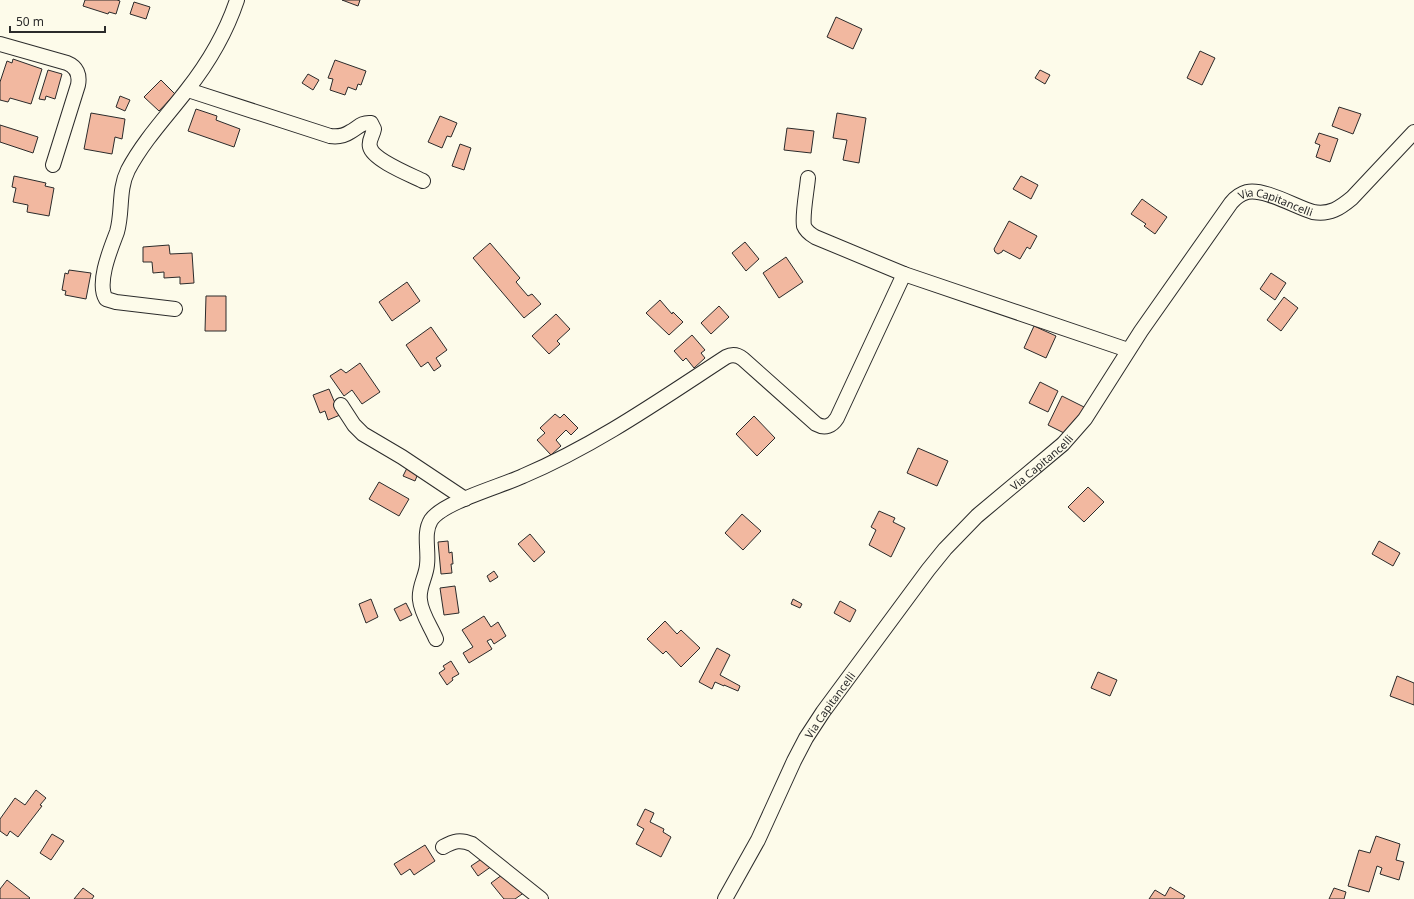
<svg xmlns="http://www.w3.org/2000/svg" width="1414" height="899" viewBox="0 0 1414 899" font-family="'Noto Sans',sans-serif">
	<style>
		.building { fill: #f2b8a0; stroke: #2b2b2b }
		.lines { fill: none; stroke-linecap: round; stroke-linejoin: round }
		.minor-casing { stroke: #2b2b2b; stroke-width: 16 }
		.minor { stroke: #fdfbea; stroke-width: 14 }
		.labels { text-anchor: middle; dominant-baseline: central; stroke-width: 3; stroke-linejoin: round; paint-order: stroke }
		.street-label { font-size: 11px; fill: #2b2b2b; stroke: #fdfbea }
	</style>
	<rect width="100%" height="100%" fill="#fdfbea"/>
	<g class="building">
		<polygon points="85,0 117,0 120,1 116,14 109,12 108,14 83,6"/>
		<polygon points="342,0 360,0 358,6"/>
		<polygon points="134,2 150,7 146,19 130,14"/>
		<polygon points="836,17 862,29 853,49 827,37"/>
		<polygon points="1200,51 1215,58 1202,85 1187,78"/>
		<polygon points="13,59 42,69 31,104 10,98 8,102 0,100 0,82 7,61 12,63"/>
		<polygon points="335,60 366,71 361,85 358,84 356,90 348,87 345,95 330,90 333,79 328,78"/>
		<polygon points="48,70 62,74 55,99 46,96 45,100 39,99"/>
		<polygon points="1040,70 1050,75 1045,84 1035,78"/>
		<polygon points="308,74 319,80 313,90 302,83"/>
		<polygon points="161,80 175,94 159,111 144,97"/>
		<polygon points="120,96 130,100 125,111 116,107"/>
		<polygon points="1339,107 1361,114 1353,134 1332,126"/>
		<polygon points="196,109 217,116 216,120 240,129 234,147 188,131"/>
		<polygon points="91,113 125,119 122,139 115,137 112,154 84,149"/>
		<polygon points="837,113 866,118 859,163 843,160 847,140 833,138"/>
		<polygon points="440,116 457,123 451,137 447,136 442,148 428,142"/>
		<polygon points="0,125 38,137 33,153 0,142"/>
		<polygon points="787,128 814,131 811,153 784,150"/>
		<polygon points="1319,133 1338,139 1330,162 1316,157 1320,145 1315,143"/>
		<polygon points="460,144 471,148 464,170 452,166"/>
		<polygon points="14,176 46,183 45,186 54,188 49,216 27,212 28,205 13,202 16,188 12,187"/>
		<polygon points="1021,176 1038,185 1031,199 1013,189"/>
		<polygon points="1142,199 1167,217 1155,234 1144,226 1146,224 1131,214"/>
		<polygon points="1009,221 1037,236 1030,249 1027,247 1020,259 1003,250 1002,252 998,254 995,252 994,249"/>
		<polygon points="745,242 759,259 746,271 732,253"/>
		<polygon points="490,243 520,278 516,282 528,296 532,294 541,304 524,318 473,258"/>
		<polygon points="169,245 170,254 192,253 194,283 180,284 180,277 164,278 164,272 153,273 152,262 143,262 143,247"/>
		<polygon points="786,257 803,282 779,298 763,273"/>
		<polygon points="69,270 91,273 86,299 65,295 66,291 62,290 65,273 68,274"/>
		<polygon points="1271,273 1286,283 1275,300 1260,289"/>
		<polygon points="407,282 420,301 392,321 379,302"/>
		<polygon points="206,296 226,296 226,331 205,331"/>
		<polygon points="1284,297 1298,308 1281,331 1267,320"/>
		<polygon points="660,300 672,314 673,312 683,322 669,335 646,313"/>
		<polygon points="719,306 729,317 711,334 701,323"/>
		<polygon points="556,314 570,329 557,341 560,344 549,354 532,336"/>
		<polygon points="1034,326 1056,336 1046,358 1024,348"/>
		<polygon points="431,327 447,350 436,358 441,366 434,371 428,362 421,367 406,345"/>
		<polygon points="692,335 705,350 701,353 705,358 694,368 686,358 683,361 674,351"/>
		<polygon points="360,363 380,392 362,404 352,390 344,396 330,376 341,369 346,373"/>
		<polygon points="1040,382 1058,391 1048,412 1029,403"/>
		<polygon points="329,389 340,415 328,420 325,411 320,413 313,395"/>
		<polygon points="1062,396 1088,409 1082,423 1075,419 1068,435 1048,425"/>
		<polygon points="555,414 560,418 564,414 578,428 571,435 566,430 556,440 561,446 551,455 537,440 545,433 540,428"/>
		<polygon points="754,416 775,438 757,456 736,434"/>
		<polygon points="918,448 948,461 937,486 907,473"/>
		<polygon points="408,466 419,471 415,481 403,476"/>
		<polygon points="379,482 409,499 399,516 369,499"/>
		<polygon points="1088,487 1104,502 1084,522 1068,507"/>
		<polygon points="879,511 895,518 893,522 905,528 891,557 869,545 876,530 871,527"/>
		<polygon points="742,514 761,531 743,550 725,533"/>
		<polygon points="530,534 545,552 534,562 518,544"/>
		<polygon points="448,541 449,553 452,552 453,564 451,564 452,573 441,574 438,542"/>
		<polygon points="1379,541 1400,553 1393,566 1372,554"/>
		<polygon points="494,571 498,577 490,582 487,576"/>
		<polygon points="455,586 459,613 444,615 440,588"/>
		<polygon points="371,599 378,617 366,623 359,604"/>
		<polygon points="793,599 802,604 800,608 791,604"/>
		<polygon points="840,601 856,610 850,622 834,613"/>
		<polygon points="406,603 412,615 400,621 394,609"/>
		<polygon points="484,616 491,627 498,622 506,636 494,644 491,639 487,641 492,649 469,663 463,653 473,647 462,630"/>
		<polygon points="665,621 677,634 681,630 700,648 681,667 666,651 663,654 647,639"/>
		<polygon points="717,648 730,655 720,675 740,686 738,691 724,685 724,686 715,682 712,689 699,682"/>
		<polygon points="451,661 459,674 452,678 453,680 447,685 439,673 445,669 443,666"/>
		<polygon points="1098,672 1117,680 1110,696 1091,688"/>
		<polygon points="1397,676 1414,683 1414,705 1390,696"/>
		<polygon points="36,790 46,798 40,805 42,806 18,837 10,831 7,836 0,831 0,819 15,798 25,805"/>
		<polygon points="645,809 654,813 650,822 664,829 663,832 671,837 661,857 636,844 644,829 637,825"/>
		<polygon points="52,834 64,841 51,860 40,853"/>
		<polygon points="1376,836 1400,844 1396,860 1404,862 1399,880 1380,874 1382,868 1377,866 1369,892 1348,886 1359,850 1370,853"/>
		<polygon points="425,845 435,861 414,875 410,869 401,875 394,864"/>
		<polygon points="486,856 492,866 478,876 471,866"/>
		<polygon points="506,872 525,892 515,899 504,899 491,883"/>
		<polygon points="7,880 30,898 29,899 0,899 0,889"/>
		<polygon points="1170,887 1185,896 1183,899 1149,899 1155,890 1165,896"/>
		<polygon points="83,888 94,896 92,899 74,899"/>
		<polygon points="1334,888 1346,892 1344,899 1329,899"/>
	</g>
	<g class="lines">
		<g class="minor-casing">
			<g id="minor">
				<path d="M0 44 67 63C77 67 80 75 78 85L53 165"/>
				<path d="M188 90 330 136C337 137 344 136 350 132 358 128 361 122 371 123L374 129C373 135 368 141 370 147 373 160 411 175 423 181"/>
				<path d="M808 178C807 190 802 215 804 226 806 231 810 234 815 237L904 274 1128 350"/>
				<path d="M175 309 116 302 106 299C96 283 111 248 117 232 123 211 118 190 128 170 144 140 167 116 187 90 209 62 226 33 237 0"/>
				<polyline points="341,405 354,425 363,434 402,457 465,499"/>
				<path d="M436 639C431 627 421 613 420 600 418 588 426 577 427 565 429 550 423 533 431 520 443 502 502 486 523 476 596 445 660 400 726 357 732 354 738 355 743 359L816 424C825 429 832 426 837 418L904 274"/>
				<path d="M443 847C454 841 460 839 472 844L541 899"/>
				<path id="s1" d="M725 899 758 840 794 761 806 738 823 712 928 570 945 549 977 516 1063 444 1085 419 1141 331 1231 203C1235 198 1240 194 1247 192 1264 188 1296 207 1313 212 1330 215 1340 208 1352 198L1414 132"/>
			</g>
		</g>
		<use href="#minor" class="minor"/>
	</g>
	<g class="labels">
		<g class="street-label">
			<text stroke="none"><textPath href="#s1" startOffset="917">Via Capitancelli</textPath></text>
			<text stroke="none"><textPath href="#s1" startOffset="545">Via Capitancelli</textPath></text>
			<text stroke="none"><textPath href="#s1" startOffset="221">Via Capitancelli</textPath></text>
		</g>
	</g>
	<path d="M10 26v6h95v-6" fill="none" stroke="#2b2b2b" stroke-width="2"/>
	<text x="16" y="26" font-size="12" fill="#2b2b2b" stroke="#fdfbea" stroke-width="3" paint-order="stroke">50 m</text>
</svg>
